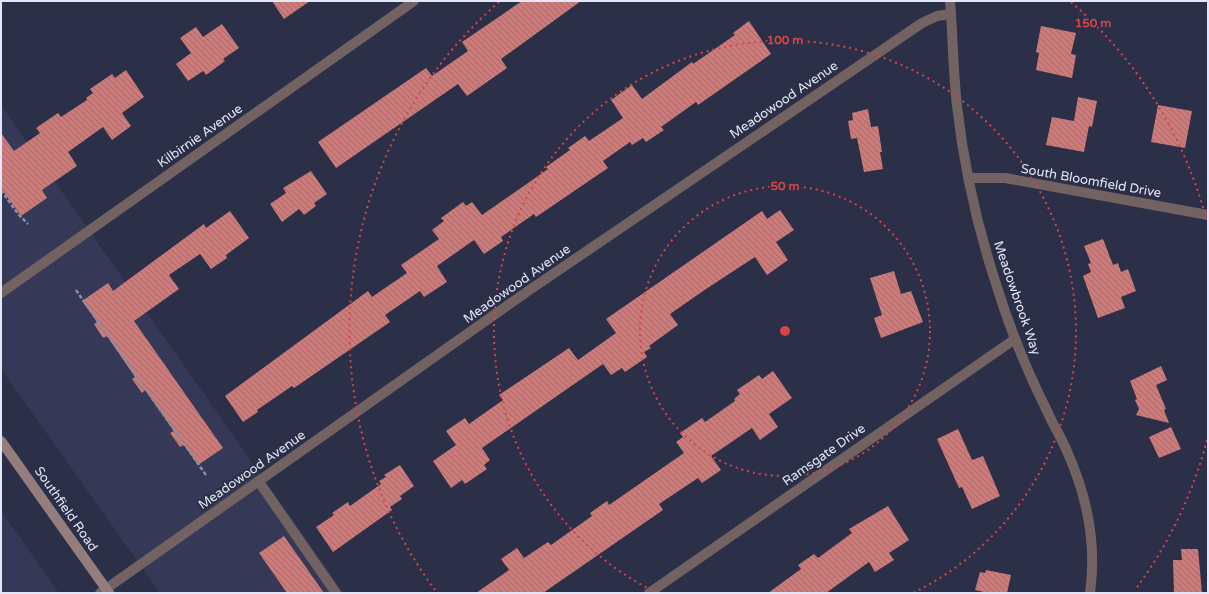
<svg xmlns="http://www.w3.org/2000/svg" width="1209" height="594" viewBox="0 0 1209 594" font-family="'Varela Round',sans-serif">
	<style>
		.built { fill: #353856 }
		.building { fill: url(#building-back-hatch) }
		.lines { fill: none; stroke-linecap: round; stroke-linejoin: round }
		.path { stroke: #8b8ea2; stroke-width: 2.5; stroke-dasharray: 4 2; stroke-linecap: butt }
		.lane { stroke: #726262; stroke-width: 10 }
		.street { stroke: #726262; stroke-width: 10 }
		.secondary { stroke: #967d7d; stroke-width: 10 }
		.ring { fill: none; stroke: #d84547; stroke-width: 2; stroke-dasharray: 2 4 }
		.labels { text-anchor: middle; dominant-baseline: central; stroke-width: 4; stroke-linejoin: round; paint-order: stroke }
		.street-label { font-size: 13px; fill: #e4e7f7; stroke: #2c2f48 }
		.centre { fill: #d84547; stroke: #2c2f48; stroke-width: 2 }
		.ring-label { font-size: 12px; text-anchor: middle; font-weight: bold; fill: #d84547; stroke: #2c2f48; stroke-width: 4; stroke-linejoin: round; paint-order: stroke }
	</style>
	<defs>
		<pattern id="building-back-hatch" width="6" height="6" patternUnits="userSpaceOnUse"><rect width="6" height="6" fill="#cf7978"/><path d="M-1 5l2 2M0 0l6 6M5-1l2 2" fill="none" stroke="#a5696a"/></pattern>
	</defs>
	<rect width="100%" height="100%" fill="#2c2f48"/>
	<g class="built">
		<polygon points="1,105 344,593 160,593 1,369"/>
		<polygon points="1,511 59,593 1,593"/>
	</g>
	<g class="building">
		<polygon points="272,1 310,1 284,19"/>
		<polygon points="522,1 581,1 501,59 507,68 467,96 458,84 336,168 318,142 426,68 432,76 468,51 462,42"/>
		<polygon points="749,21 771,54 698,105 696,102 661,127 664,130 646,142 643,138 632,145 630,142 603,161 608,168 536,217 534,214 501,237 503,241 484,254 474,240 437,266 447,282 424,297 420,291 385,315 390,322 294,388 292,386 257,410 258,412 243,422 225,396 368,291 372,297 407,273 401,265 439,239 432,230 444,221 441,218 463,202 466,206 472,202 482,215 548,169 546,167 570,150 568,148 585,136 589,141 623,118 611,100 632,85 642,99 692,62 693,64 735,35 733,33"/>
		<polygon points="222,24 239,48 223,59 225,61 206,75 203,71 188,81 176,64 191,53 180,38 196,27 203,37"/>
		<polygon points="1041,26 1076,33 1071,54 1076,55 1072,78 1036,70 1039,53 1036,52"/>
		<polygon points="126,70 144,97 122,113 131,126 112,140 103,127 68,152 77,166 42,190 47,198 21,216 1,188 1,133 14,151 40,133 36,128 58,113 61,117 87,100 86,98 93,93 90,89 112,74 115,78"/>
		<polygon points="1078,97 1097,101 1092,127 1089,126 1084,152 1046,145 1052,117 1074,121"/>
		<polygon points="1158,105 1192,111 1185,148 1151,142"/>
		<polygon points="868,109 871,127 878,126 882,152 880,152 883,169 864,172 857,138 851,139 848,121 853,120 852,113"/>
		<polygon points="311,171 327,194 314,203 316,206 304,215 299,209 282,222 270,204 286,193 283,188"/>
		<polygon points="780,210 794,230 776,242 788,260 767,275 755,257 706,289 670,314 678,325 649,346 651,348 644,352 647,357 625,372 622,368 611,375 603,364 482,448 490,460 484,465 487,469 465,484 462,480 451,488 433,461 456,445 446,431 465,418 469,424 503,400 499,395 569,348 578,360 616,333 606,319 762,211 767,219"/>
		<polygon points="230,211 249,238 226,255 227,258 211,269 200,254 169,275 179,289 134,321 223,448 198,465 184,445 180,447 170,433 174,431 145,390 142,393 132,379 135,377 107,336 103,338 94,324 97,322 82,301 108,283 113,291 204,224 206,228"/>
		<polygon points="1103,239 1113,265 1118,263 1121,272 1128,269 1136,291 1121,297 1125,308 1098,318 1083,276 1091,272 1088,264 1091,263 1084,246"/>
		<polygon points="894,271 901,294 911,291 923,322 881,338 874,318 882,315 870,278"/>
		<polygon points="1161,366 1167,380 1156,385 1166,409 1164,410 1169,423 1136,415 1139,409 1135,400 1137,399 1130,381"/>
		<polygon points="773,371 792,398 769,414 778,427 760,440 752,428 711,456 721,470 702,483 698,478 659,504 663,510 543,593 476,593 509,570 501,559 517,548 524,558 548,542 551,545 592,516 590,513 607,501 609,505 684,453 676,442 683,437 680,433 702,418 705,422 735,401 734,399 740,394 737,390 759,375 762,379"/>
		<polygon points="1171,427 1181,449 1159,458 1149,437"/>
		<polygon points="958,429 972,460 983,456 1000,496 972,509 962,487 959,488 937,439"/>
		<polygon points="400,465 414,486 400,496 402,499 390,507 392,510 333,552 316,527 334,515 332,513 348,502 350,506 381,484 379,481 386,477 384,475"/>
		<polygon points="888,506 909,540 889,553 894,560 875,572 869,562 826,593 768,593 801,569 798,565 814,554 818,558 852,533 849,529"/>
		<polygon points="284,536 324,593 287,593 259,553"/>
		<polygon points="1181,549 1198,549 1202,593 1174,593 1173,560 1182,560"/>
		<polygon points="986,570 1011,575 1007,593 988,593 975,590 980,572 985,573"/>
	</g>
	<g class="lines">
		<g class="path">
			<polyline points="1,190 18,214 28,224"/>
			<polyline points="76,290 206,475"/>
		</g>
		<polyline class="lane" points="259,482 336,593"/>
		<g class="street">
			<path d="M950 1C953 36 953 71 957 106 964 168 978 230 998 290 1011 332 1028 373 1048 413 1053 425 1061 437 1066 449 1087 495 1097 543 1090 593"/>
			<polyline points="969,178 1005,178 1208,215"/>
			<polyline points="1,293 414,1"/>
			<polyline points="100,593 528,291 922,23 937,16 951,14"/>
			<polyline points="649,593 1015,339"/>
		</g>
		<polyline class="secondary" points="1,441 109,593"/>
	</g>
	<g class="ring">
		<circle cx="785" cy="331" r="145"/>
		<path d="M657 593A291 291 0 1 1 913 593"/>
		<path d="M1207 440A436 436 0 0 1 1135 590M435 590A436 436 0 0 1 499 2M1071 2A436 436 0 0 1 1207 222"/>
	</g>
	<g class="labels">
		<g class="street-label">
			<text transform="translate(784 100) rotate(-34)">Meadowood Avenue</text>
			<text transform="translate(200 136) rotate(-35)">Kilbirnie Avenue</text>
			<text transform="translate(1091 181) rotate(10)">South Bloomfield Drive</text>
			<text transform="translate(517 284) rotate(-35)">Meadowood Avenue</text>
			<text transform="translate(1017 298) rotate(71)">Meadowbrook Way</text>
			<text transform="translate(824 455) rotate(-35)">Ramsgate Drive</text>
			<text transform="translate(252 470) rotate(-35)">Meadowood Avenue</text>
			<text transform="translate(66 509) rotate(55)">Southfield Road</text>
		</g>
	</g>
	<circle cx="785" cy="331" r="6" class="centre"/>
	<g class="ring-label">
		<text x="1093" y="27">150 m</text>
		<text x="785" y="44">100 m</text>
		<text x="785" y="190">50 m</text>
	</g>
	<rect width="1209" height="594" fill="none" stroke="#e4e7f7" stroke-width="4"/>
</svg>
